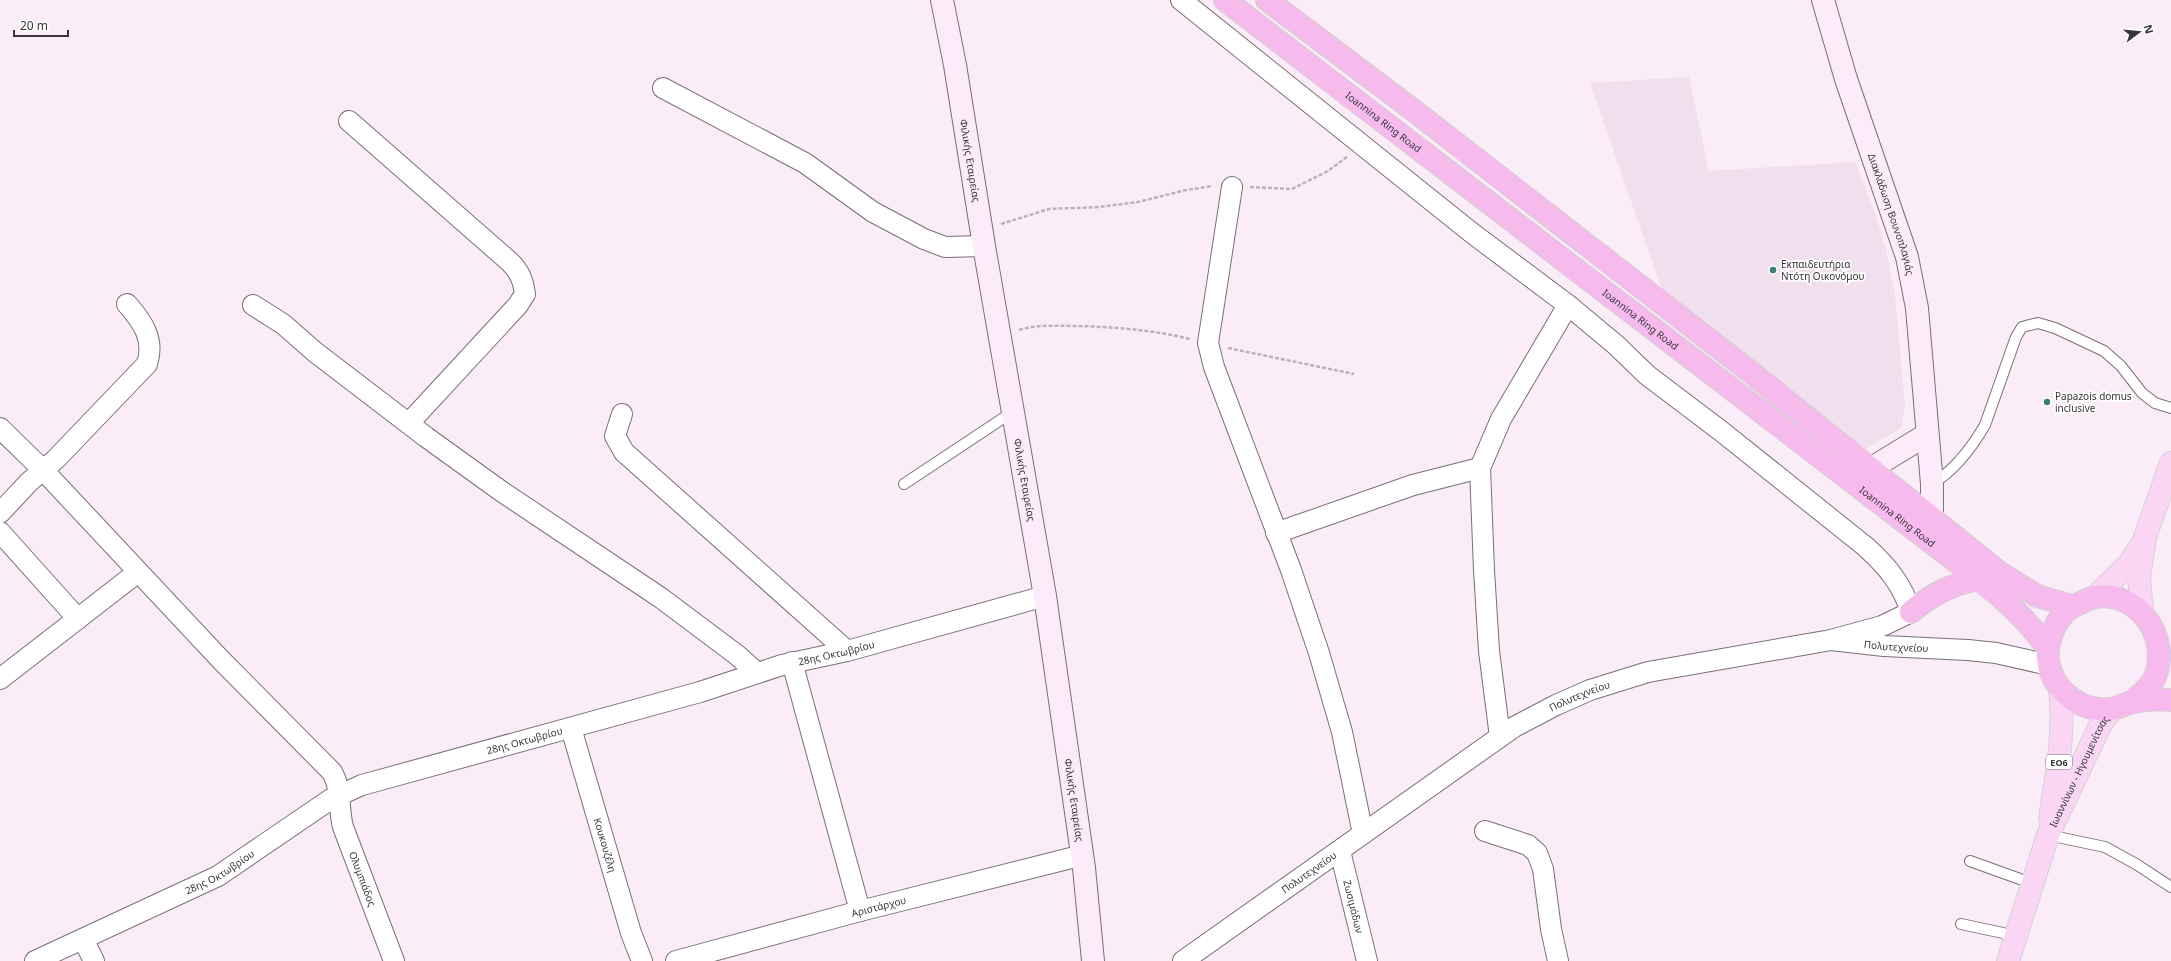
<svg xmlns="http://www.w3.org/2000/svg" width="2171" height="961" viewBox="0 0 2171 961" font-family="'Noto Sans',sans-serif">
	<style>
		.built { fill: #f1dfee }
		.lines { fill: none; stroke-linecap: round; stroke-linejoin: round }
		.lane-casing { stroke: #7a6f78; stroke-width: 12 }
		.street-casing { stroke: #7a6f78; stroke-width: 22 }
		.secondary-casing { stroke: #7a6f78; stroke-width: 24 }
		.primary-casing { stroke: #d3d2d3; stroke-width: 24 }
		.highway-casing { stroke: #d3d2d3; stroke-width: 24 }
		.path { stroke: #bdb2bb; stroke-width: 2.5; stroke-dasharray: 4 2; stroke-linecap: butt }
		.lane { stroke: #fff; stroke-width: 10 }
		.street { stroke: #fff; stroke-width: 20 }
		.secondary { stroke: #fcebf9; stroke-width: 22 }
		.primary { stroke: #fad6f4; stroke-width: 22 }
		.highway { stroke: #f6bbec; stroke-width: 22 }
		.poi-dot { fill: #3a7f75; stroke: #fff; stroke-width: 1.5 }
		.labels { text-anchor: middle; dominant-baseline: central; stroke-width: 3.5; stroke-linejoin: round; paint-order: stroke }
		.shield { fill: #fff; stroke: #747174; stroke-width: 1 }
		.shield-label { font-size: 9px; font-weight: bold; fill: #393438 }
		.street-label { font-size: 10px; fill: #393438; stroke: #fff }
		.poi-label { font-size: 10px; fill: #393438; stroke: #fff; text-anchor: start }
	</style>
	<rect width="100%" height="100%" fill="#fbedf8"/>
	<polygon class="built" points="1689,77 1709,171 1855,162 1874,210 1886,250 1895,295 1905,406 1901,428 1864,450 1662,290 1590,83"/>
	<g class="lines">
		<g class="lane-casing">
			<g id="lane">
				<polyline points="904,484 1014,411"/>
				<path d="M1932 484C1955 470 1971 449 1985 425L2016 337 2022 327 2038 323 2055 328 2104 351 2121 366 2142 393 2155 403 2171 408"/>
				<polyline points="2048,835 2105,847 2136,864 2171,887"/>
				<polyline points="1970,861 2031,883"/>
				<polyline points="1961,924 2003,933 2015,939"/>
			</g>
		</g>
		<g class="street-casing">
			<g id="street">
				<path d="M1181 0 1472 233 1568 305 1616 345 1647 375 1721 431 1866 547C1887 566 1902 584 1911 612L1882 626 1831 640"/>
				<polyline points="663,88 805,163 873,212 924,239 945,247 984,246"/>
				<path d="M349 121 510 262C520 272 523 280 525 294L518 305 409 423"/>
				<polyline points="1232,187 1208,343 1214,367 1291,570 1319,653 1342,732 1363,834"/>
				<polyline points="253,305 283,324 315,352 426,437 501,491 661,598 737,655 756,672"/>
				<polyline points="622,414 615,436 624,452 847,651"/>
				<path id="s1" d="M0 428 43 470 221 660 332 772C342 789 338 808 343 827L394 961"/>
				<path d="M0 513 29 482 56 459 147 364C155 340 143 322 127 304"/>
				<polyline points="0,532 78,619"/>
				<polyline points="1276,533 1413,485 1480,468"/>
				<polyline points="792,662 860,911"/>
				<polyline points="0,679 138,572"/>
				<path id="s2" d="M571 728 631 933 642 961"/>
				<polyline points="1500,737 1489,651 1484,570 1480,468 1501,419 1568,305"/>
				<polyline points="1485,831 1528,845 1537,853 1543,869 1551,929 1558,961"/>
				<path id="s3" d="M1340 851 1367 961"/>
				<polyline points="83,939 94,961"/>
				<path id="s4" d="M35 961 218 876 331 799 362 785 700 692 782 665 847 651 1045 596"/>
				<path id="s5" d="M676 961 860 911 1083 855"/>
				<path id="s6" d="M1183 961 1514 727 1556 705 1590 690 1648 672 1831 640 1884 646 1968 650 1996 653 2049 665"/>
			</g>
		</g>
		<g class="secondary-casing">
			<g id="secondary">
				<path id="s7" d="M942 0 955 65 984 246 1045 596 1084 868 1093 961"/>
				<path id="s8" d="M1823 0 1846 79 1907 257 1917 308 1932 484V517"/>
				<polyline points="1872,468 1926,435"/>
			</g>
		</g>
		<g class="primary-casing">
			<g id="primary">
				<polyline points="2095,597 2129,564 2142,544"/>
				<polyline points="2142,611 2139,577 2145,537 2171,463"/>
				<path d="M2050 818C2057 773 2065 733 2060 688"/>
				<path id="s9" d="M2008 961 2048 835 2101 724 2112 709"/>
			</g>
		</g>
		<g class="highway-casing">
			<g id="highway">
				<path id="s10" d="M1225 0 1979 579C2006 600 2028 621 2048 648"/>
				<polyline points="1267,0 1413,110 1753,374 2000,573 2037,596 2072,606"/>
				<path d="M1911 612C1932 594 1952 584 1979 579"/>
				<path d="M2131 703C2140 695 2150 688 2155 677 2171 638 2138 590 2095 597 2090 598 2083 602 2078 604 2062 610 2053 627 2049 643 2046 655 2049 671 2055 681 2067 700 2089 712 2112 709 2117 708 2123 705 2129 703 2141 700 2158 699 2171 700"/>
			</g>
		</g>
		<g class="path">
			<polyline points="1250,187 1292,189 1328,171 1348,156"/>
			<polyline points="1001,224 1049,209 1099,207 1138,202 1186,190 1213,186"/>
			<path d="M1019 330C1038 324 1057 326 1077 326 1115 327 1153 330 1190 339"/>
			<polyline points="1228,348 1354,374"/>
		</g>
		<use href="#lane" class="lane"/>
		<use href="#street" class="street"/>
		<use href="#secondary" class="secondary"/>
		<use href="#primary" class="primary"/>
		<use href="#highway" class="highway"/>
	</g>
	<g class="poi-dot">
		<circle cx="1773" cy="270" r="4"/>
		<circle cx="2047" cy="402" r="4"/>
	</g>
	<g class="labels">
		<rect class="shield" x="2046" y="755" width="26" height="14" rx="3"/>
		<g class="shield-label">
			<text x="2059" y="762">ΕΟ6</text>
		</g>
		<g class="street-label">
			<text stroke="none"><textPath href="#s10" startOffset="200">Ioannina Ring Road</textPath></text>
			<text stroke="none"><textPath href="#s7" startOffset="163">Φιλικής Εταιρείας</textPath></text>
			<text stroke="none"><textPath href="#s8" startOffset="225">Διακλάδωση Βουνοπλαγιάς</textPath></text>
			<text stroke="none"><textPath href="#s10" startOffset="524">Ioannina Ring Road</textPath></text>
			<text stroke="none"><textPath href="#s7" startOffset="487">Φιλικής Εταιρείας</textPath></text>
			<text stroke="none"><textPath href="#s10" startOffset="848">Ioannina Ring Road</textPath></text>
			<text stroke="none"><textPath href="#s6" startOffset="802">Πολυτεχνείου</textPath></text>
			<text stroke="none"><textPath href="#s4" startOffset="865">28ης Οκτωβρίου</textPath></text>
			<text stroke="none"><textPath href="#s6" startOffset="478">Πολυτεχνείου</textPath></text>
			<text stroke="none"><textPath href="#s4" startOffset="541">28ης Οκτωβρίου</textPath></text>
			<text stroke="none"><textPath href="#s9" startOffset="203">Ιωαννίνων - Ηγουμενίτσας</textPath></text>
			<text stroke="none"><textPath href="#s7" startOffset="811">Φιλικής Εταιρείας</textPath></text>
			<text stroke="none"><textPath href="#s2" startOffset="122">Κουκουζέλη</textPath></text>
			<text stroke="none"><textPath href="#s4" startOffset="205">28ης Οκτωβρίου</textPath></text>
			<text stroke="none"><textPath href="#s6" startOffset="154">Πολυτεχνείου</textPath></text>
			<text stroke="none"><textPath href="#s1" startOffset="590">Ολυμπιάδος</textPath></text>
			<text stroke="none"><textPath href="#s5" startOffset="210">Αριστάρχου</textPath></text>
			<text stroke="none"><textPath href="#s3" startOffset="57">Ζωσιμάδων</textPath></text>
		</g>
		<g class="poi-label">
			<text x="1781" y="264">Εκπαιδευτήρια<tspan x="1781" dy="12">Ντότη Οικονόμου</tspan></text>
			<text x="2055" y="396">Papazois domus<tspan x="2055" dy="12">inclusive</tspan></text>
		</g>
	</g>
	<g transform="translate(2139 32) rotate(74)" stroke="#ffffff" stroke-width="3" paint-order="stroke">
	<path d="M0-3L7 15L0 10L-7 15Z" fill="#393438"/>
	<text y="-6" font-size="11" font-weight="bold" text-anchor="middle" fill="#393438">N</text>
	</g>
	<path d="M14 30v6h54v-6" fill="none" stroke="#393438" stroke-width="2"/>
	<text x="20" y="30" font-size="12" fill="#393438" stroke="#ffffff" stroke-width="3" paint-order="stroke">20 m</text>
</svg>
